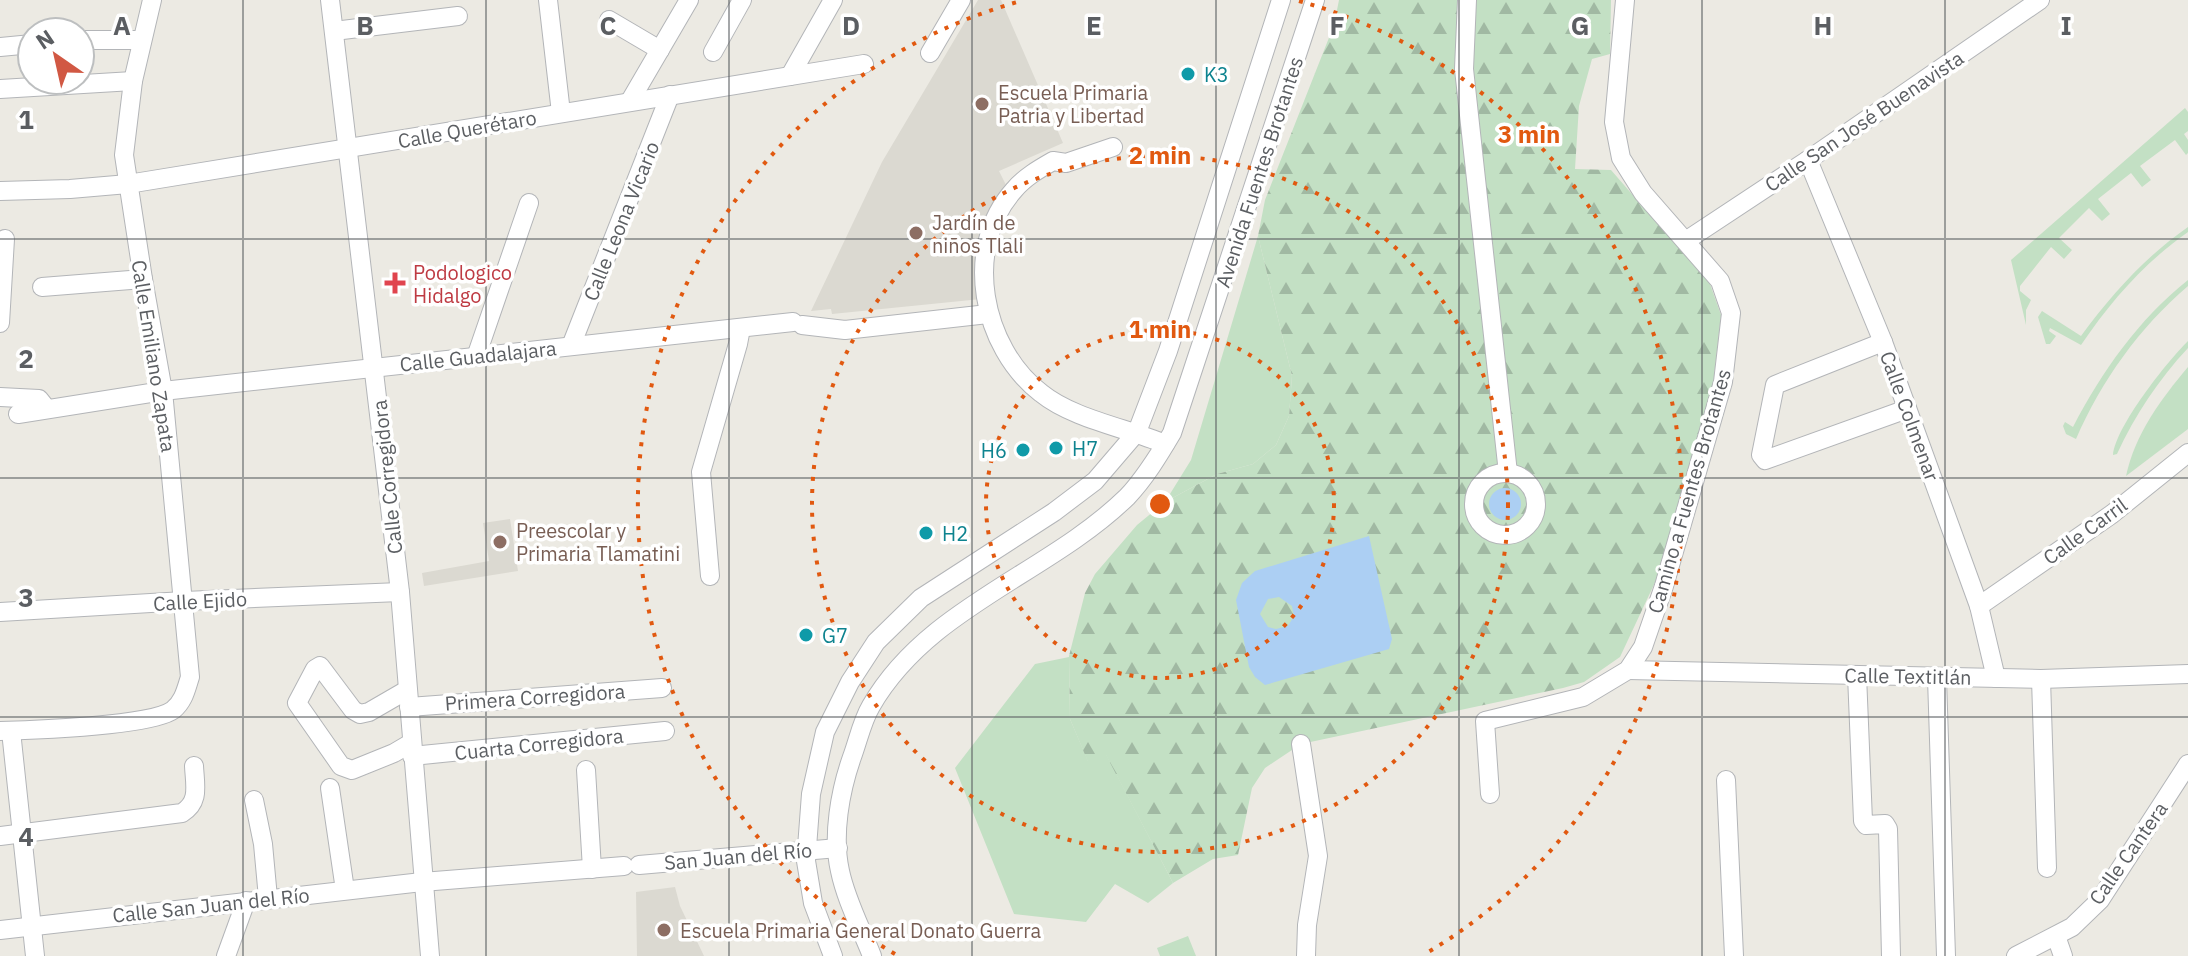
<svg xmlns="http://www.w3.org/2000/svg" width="2188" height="956" viewBox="0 0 2188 956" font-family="'IBM Plex Sans',sans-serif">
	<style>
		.education { fill: #dbd9d1 }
		.green { fill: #c3e0c4 }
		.forest { fill: url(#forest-firs) }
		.water { fill: #accff3; fill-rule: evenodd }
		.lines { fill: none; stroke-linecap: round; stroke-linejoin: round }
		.minor-casing { stroke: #b3b5b8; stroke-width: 20 }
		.minor { stroke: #fff; stroke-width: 18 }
		.grid { fill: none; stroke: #5b5e62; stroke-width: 2; stroke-opacity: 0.55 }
		.ring { fill: none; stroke: #e15910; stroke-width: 4; stroke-dasharray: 4 8 }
		.culture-dot { fill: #0f9aa8; stroke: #fff; stroke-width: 3 }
		.education-dot { fill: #8d6e63; stroke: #fff; stroke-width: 3 }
		.health-dot { fill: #e0444e; stroke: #fff; stroke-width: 3 }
		.labels { text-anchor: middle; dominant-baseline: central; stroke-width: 7; stroke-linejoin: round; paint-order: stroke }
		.culture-label { font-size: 20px; fill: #0d838f; stroke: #fff; text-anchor: start }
		.education-label { font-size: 20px; fill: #785e54; stroke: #fff; text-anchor: start }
		.street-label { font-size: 20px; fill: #5b5e62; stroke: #fff }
		.health-label { font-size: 20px; fill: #be3a42; stroke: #fff; text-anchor: start }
		.grid-label { font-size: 26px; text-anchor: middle; font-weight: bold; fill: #5b5e62; stroke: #fff; stroke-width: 7; stroke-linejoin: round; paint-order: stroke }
		.centre { fill: #e15910; stroke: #fff; stroke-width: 4 }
		.ring-label { font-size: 24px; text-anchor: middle; font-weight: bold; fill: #e15910; stroke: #fff; stroke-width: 7; stroke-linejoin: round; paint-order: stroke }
	</style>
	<defs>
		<pattern id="forest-firs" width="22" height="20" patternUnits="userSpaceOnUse" patternTransform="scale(2)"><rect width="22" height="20" fill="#c3e0c4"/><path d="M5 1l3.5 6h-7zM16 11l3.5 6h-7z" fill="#a1b9a3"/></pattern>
	</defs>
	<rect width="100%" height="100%" fill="#eceae3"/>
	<g class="education">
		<polygon points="978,0 1001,0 1063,143 999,171 1006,185 990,214 981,299 832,314 831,309 811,311 882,162"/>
		<polygon points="510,519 518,571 424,586 422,573 489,561 483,523"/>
		<polygon points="675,887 680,906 704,956 637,956 636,892"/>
	</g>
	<g class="green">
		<polygon points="2185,108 2188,112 2188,131 2184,134 2188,140 2188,153 2186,155 2175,140 2140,166 2151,180 2142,187 2131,173 2098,199 2110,214 2102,221 2089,208 2059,238 2072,250 2064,259 2051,247 2020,286 2020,291 2031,300 2026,310 2026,325 2011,260"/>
		<path d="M2188 227V232C2144 263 2111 301 2081 345L2050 328 2049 331 2056 336 2050 344H2046L2038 317 2042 311 2081 336C2112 294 2145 257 2188 227Z"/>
		<polygon points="1258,236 1292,376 1289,416 1276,445 1253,464 1217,474 1165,502 1191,460"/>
		<path d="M2188 280V286C2139 328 2102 380 2076 439L2066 434 2063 426 2065 422 2073 427C2102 371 2139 319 2188 280Z"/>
		<path d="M2188 341V348C2159 379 2135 415 2117 454L2113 455C2116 426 2166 363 2188 341Z"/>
		<path d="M2188 367V429L2126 476C2135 434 2161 399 2188 367Z"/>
		<polygon points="1069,657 1070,719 1088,761 1106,754 1173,883 1148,903 1115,884 1086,922 1014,914 955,768 1035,664"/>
		<polygon points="1188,936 1196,956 1160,956 1157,948"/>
	</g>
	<polygon class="forest" points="1339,0 1611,0 1610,54 1592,59 1579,106 1575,169 1611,170 1710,284 1721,315 1713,385 1658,576 1620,657 1584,682 1563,688 1301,744 1265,768 1252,788 1238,855 1213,859 1173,883 1106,755 1088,762 1070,719 1069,656 1085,593 1095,574 1137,525 1165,502 1217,474 1253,464 1276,445 1289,416 1292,376 1258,236 1265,200 1334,25"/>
	<g class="water">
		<circle cx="1505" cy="504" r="16"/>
		<path d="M1369 536 1392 639 1389 649 1265 685 1255 677 1249 667 1236 600 1242 583 1255 571ZM1279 597 1292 606 1294 616 1288 626 1276 629 1268 627 1260 614 1268 599Z"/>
	</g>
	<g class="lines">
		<g class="minor-casing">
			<g id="minor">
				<polyline points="330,0 400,592 430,956"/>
				<polyline points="548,0 561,113"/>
				<polyline points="1467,0 1464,69 1508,473"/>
				<polyline points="609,20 660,50"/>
				<polyline points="334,31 458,16"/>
				<polyline points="80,40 142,40"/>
				<polyline points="0,47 32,44"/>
				<polyline points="713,52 742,0"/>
				<polyline points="930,53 961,0"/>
				<polyline points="790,76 833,0"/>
				<polyline points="0,89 133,81"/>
				<polyline points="630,101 689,0"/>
				<path d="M1113 147 1066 163 1053 161C1039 169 1025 177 1014 190 962 248 982 348 1041 393 1073 419 1127 428 1165 444"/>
				<polyline points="1808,160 1883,342 1979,606 1996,678"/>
				<polyline points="0,191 70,189 128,184 864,64"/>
				<polyline points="1687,240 1808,160 2040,0"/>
				<polyline points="42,287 143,279"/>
				<polyline points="0,323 5,239"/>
				<polyline points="802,325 845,330 988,314"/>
				<polyline points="1883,342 1775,385 1761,455 1765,460 1907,409"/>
				<polyline points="571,346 670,95"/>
				<polyline points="476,357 529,203"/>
				<polyline points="0,397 39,399 47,409"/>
				<polyline points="18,414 163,391 793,322"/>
				<circle cx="1505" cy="504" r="31"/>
				<polyline points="710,576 701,472 738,344 741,328"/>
				<polyline points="1979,606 2112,514 2188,453"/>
				<polyline points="0,612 184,601 400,592"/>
				<polyline points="1628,670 2041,679 2188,674"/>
				<polyline points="1857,675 1863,821 1866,825 1885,824 1888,829 1891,956"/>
				<polyline points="1937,678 1946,956"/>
				<polyline points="2041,679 2047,868"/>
				<polyline points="407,690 369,712 360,714 353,710 320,666 315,669 297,703 341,766 352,770 394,753 411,743"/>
				<polyline points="409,707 662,688"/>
				<path d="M0 731C33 730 151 726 173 710 184 701 186 689 190 677L163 391 143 279 124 155 133 81 152 0"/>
				<polyline points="11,731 35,956"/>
				<polyline points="1301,744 1318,856 1307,925 1306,956"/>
				<polyline points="412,756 665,731"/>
				<polyline points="586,770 592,869"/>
				<polyline points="1726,780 1734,956"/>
				<polyline points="330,788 345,890"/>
				<polyline points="1490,794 1485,721 1583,697 1628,670 1643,647 1664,586 1723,382 1731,313 1720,281 1643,193 1621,158 1614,122 1625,0"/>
				<polyline points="254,800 263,844 268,898"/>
				<path d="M0 836 182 813C200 802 195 786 194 766"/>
				<polyline points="639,865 838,848"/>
				<polyline points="0,930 422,882 624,866"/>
				<polyline points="2056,936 2063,956"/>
				<polyline points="226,956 246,901"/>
				<polyline points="833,956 813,903 806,861 811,794 825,732 850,682 876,642 921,598 1054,512 1095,481 1137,432 1168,351 1281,0"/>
				<path d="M872 956C861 928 846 900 840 871 832 836 840 791 852 757 858 741 862 721 871 706 928 607 1048 574 1127 497 1145 478 1159 455 1172 433L1315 0"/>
				<polyline points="2016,956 2072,927 2100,900 2188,764"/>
			</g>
		</g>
		<use href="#minor" class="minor"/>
	</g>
	<path class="grid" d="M243 0V956M486 0V956M729 0V956M972 0V956M1216 0V956M1459 0V956M1702 0V956M1945 0V956M0 239H2188M0 478H2188M0 717H2188"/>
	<g class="ring">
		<circle cx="1160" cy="504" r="174"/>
		<circle cx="1160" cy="504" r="348"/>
		<path d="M895 954A522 522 0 0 1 1021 1M1299 1A522 522 0 0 1 1425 954"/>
	</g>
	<g class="culture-dot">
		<circle cx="1188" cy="74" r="8"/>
		<circle cx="1056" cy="448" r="8"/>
		<circle cx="1023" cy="450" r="8"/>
		<circle cx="926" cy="533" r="8"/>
		<circle cx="806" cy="635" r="8"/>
	</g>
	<g class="education-dot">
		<circle cx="982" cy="104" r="8"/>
		<circle cx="916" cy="233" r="8"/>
		<circle cx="500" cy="542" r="8"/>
		<circle cx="664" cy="930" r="8"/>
	</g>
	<path class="health-dot" d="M391 271h8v8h8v8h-8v8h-8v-8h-8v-8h8z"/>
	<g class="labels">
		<g class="culture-label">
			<text x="1204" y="74">K3</text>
			<text x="1072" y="448">H7</text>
			<text x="1007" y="450" text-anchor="end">H6</text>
			<text x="942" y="533">H2</text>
			<text x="822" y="635">G7</text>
		</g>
		<g class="education-label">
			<text x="998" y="92">Escuela Primaria<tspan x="998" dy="23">Patria y Libertad</tspan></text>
			<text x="932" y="222">Jardín de<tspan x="932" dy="23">niños Tlali</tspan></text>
			<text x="516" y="530">Preescolar y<tspan x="516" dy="23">Primaria Tlamatini</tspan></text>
			<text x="680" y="930">Escuela Primaria General Donato Guerra</text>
		</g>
		<g class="street-label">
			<text transform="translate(1864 121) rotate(-34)">Calle San José Buenavista</text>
			<text transform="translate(467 129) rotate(-10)">Calle Querétaro</text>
			<text transform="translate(1259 172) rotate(-72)">Avenida Fuentes Brotantes</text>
			<text transform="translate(621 221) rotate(-68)">Calle Leona Vicario</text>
			<text transform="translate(154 356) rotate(81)">Calle Emiliano Zapata</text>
			<text transform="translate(478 356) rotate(-6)">Calle Guadalajara</text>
			<text transform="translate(1910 416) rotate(70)">Calle Colmenar</text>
			<text transform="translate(387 477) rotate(-96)">Calle Corregidora</text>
			<text transform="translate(1689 491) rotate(-74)">Camino a Fuentes Brotantes</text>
			<text transform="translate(2085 531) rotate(-36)">Calle Carril</text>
			<text transform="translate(200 601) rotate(-3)">Calle Ejido</text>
			<text transform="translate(1908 676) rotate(1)">Calle Textitlán</text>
			<text transform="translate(535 697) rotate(-4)">Primera Corregidora</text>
			<text transform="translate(539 744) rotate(-6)">Cuarta Corregidora</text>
			<text transform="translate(2128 853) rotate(-55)">Calle Cantera</text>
			<text transform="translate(738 856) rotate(-5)">San Juan del Río</text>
			<text transform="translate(211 905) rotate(-6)">Calle San Juan del Río</text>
		</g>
		<g class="health-label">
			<text x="413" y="272">Podologico<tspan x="413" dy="23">Hidalgo</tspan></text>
		</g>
	</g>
	<g class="grid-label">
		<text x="122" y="35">A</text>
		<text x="365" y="35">B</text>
		<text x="608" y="35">C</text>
		<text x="851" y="35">D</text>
		<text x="1094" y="35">E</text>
		<text x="1337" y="35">F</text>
		<text x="1580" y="35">G</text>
		<text x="1823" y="35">H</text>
		<text x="2066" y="35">I</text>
		<text x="26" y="129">1</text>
		<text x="26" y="368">2</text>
		<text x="26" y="607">3</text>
		<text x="26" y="846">4</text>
	</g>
	<circle cx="1160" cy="504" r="12" class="centre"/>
	<g class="ring-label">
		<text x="1529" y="143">3 min</text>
		<text x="1160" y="164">2 min</text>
		<text x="1160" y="338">1 min</text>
	</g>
	<g transform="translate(56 56) rotate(326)"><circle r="38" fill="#ffffff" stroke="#bdbfc0" stroke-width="2"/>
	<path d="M0-6L14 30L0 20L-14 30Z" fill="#d15843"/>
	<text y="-12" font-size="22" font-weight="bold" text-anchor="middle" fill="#5b5e62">N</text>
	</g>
</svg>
